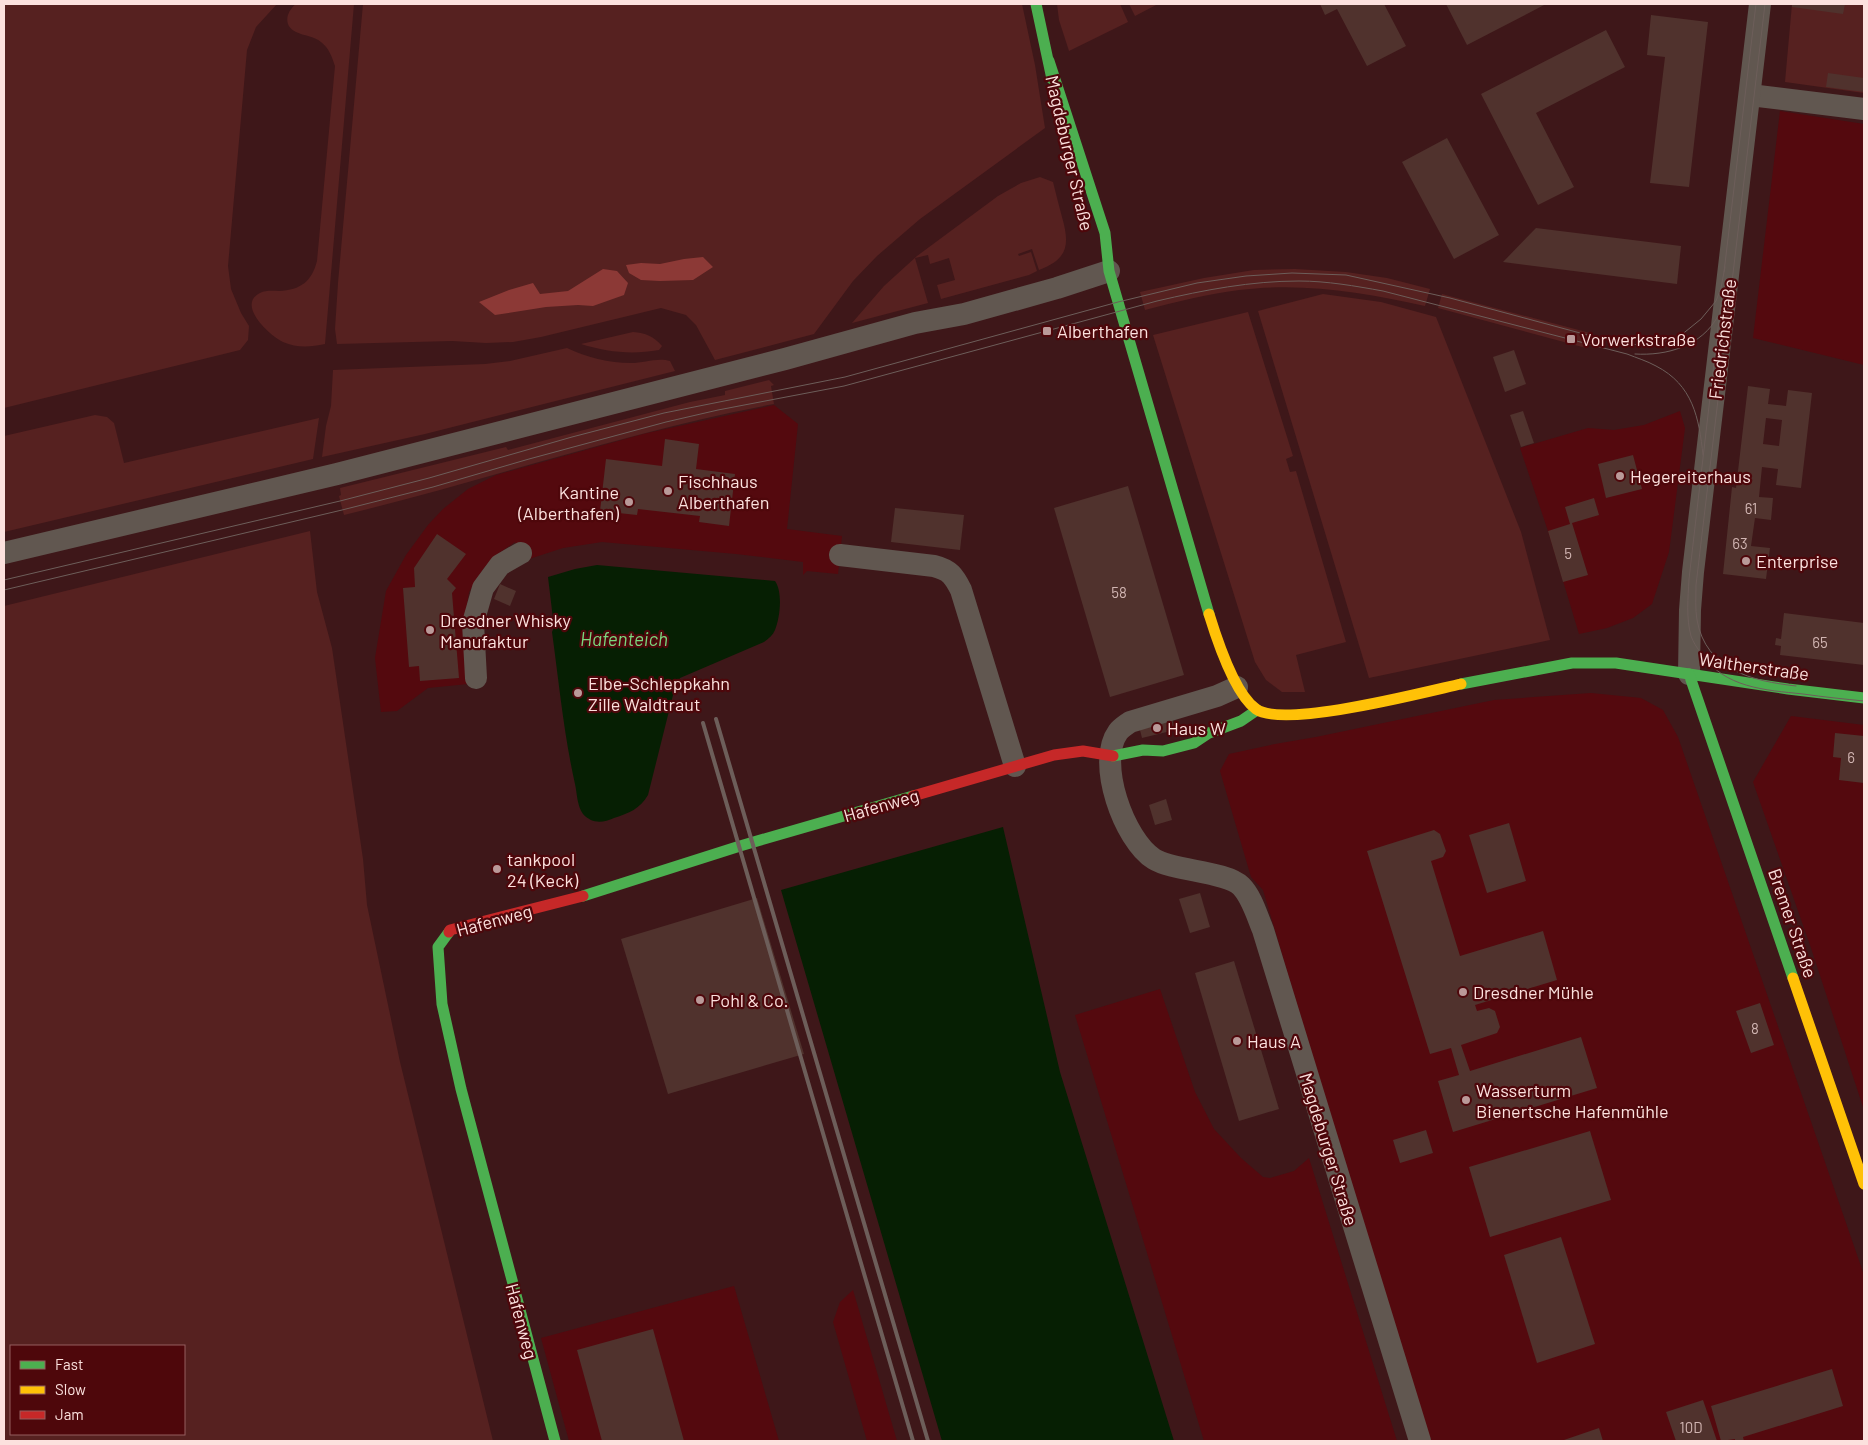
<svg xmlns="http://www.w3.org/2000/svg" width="1868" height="1445" viewBox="0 0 1868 1445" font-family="Barlow,sans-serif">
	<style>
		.built { fill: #54090e }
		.green { fill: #562120; fill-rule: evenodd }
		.forest { fill: #8c3936 }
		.water { fill: #061f03 }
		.building { fill: #50322d; fill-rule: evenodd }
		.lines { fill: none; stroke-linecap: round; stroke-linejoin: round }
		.street { stroke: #615750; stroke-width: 22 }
		.fast { stroke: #4caf50; stroke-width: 11 }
		.slow { stroke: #ffc107; stroke-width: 11 }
		.jam { stroke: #c62828; stroke-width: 11 }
		.tram { stroke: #6d5e5a; stroke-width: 1 }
		.rail { stroke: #6d5e5a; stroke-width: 4 }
		.poi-dot { fill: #ba9a99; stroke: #4e070b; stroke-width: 2 }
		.labels { text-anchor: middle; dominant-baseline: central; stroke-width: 4.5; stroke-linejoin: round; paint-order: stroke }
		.number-label { font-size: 15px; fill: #d1b5b2 }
		.street-label { font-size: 18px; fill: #fce1de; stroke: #4e070b }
		.poi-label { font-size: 18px; fill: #fce1de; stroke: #4e070b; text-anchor: start }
		.water-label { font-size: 19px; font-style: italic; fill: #7bd87f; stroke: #4e070b }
	</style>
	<rect width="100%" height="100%" fill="#3e1719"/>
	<g class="built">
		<polygon points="1780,111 1864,124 1864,365 1753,338"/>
		<polygon points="774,405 798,424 787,529 842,536 838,574 807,571 803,575 803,562 736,554 602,542 563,548 523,561 515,542 495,556 484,568 469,592 464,623 468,684 428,688 397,711 381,712 375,658 386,591 406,555 428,525 443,509 468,489 496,475 643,434"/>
		<polygon points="1680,411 1685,428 1669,552 1652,604 1633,618 1607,628 1579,634 1548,531 1520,448 1588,428 1614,430 1644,425"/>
		<polygon points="1591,693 1641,698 1663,710 1678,737 1864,1275 1864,1441 1427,1441 1263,890 1251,877 1220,771 1229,754 1275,744 1316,737 1494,700"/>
		<polygon points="1791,716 1864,725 1864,1110 1811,948 1753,782"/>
		<polygon points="1160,989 1195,1092 1214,1129 1241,1158 1263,1177 1270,1178 1294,1171 1309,1158 1397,1441 1204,1441 1075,1015"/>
		<polygon points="734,1286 779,1441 569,1441 541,1338"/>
		<polygon points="853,1290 897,1441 867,1441 833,1322 840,1302"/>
	</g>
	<g class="green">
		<polygon points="4,4 277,4 256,27 247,50 228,266 231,289 241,313 249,326 248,340 240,350 4,408"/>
		<path d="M296 4H354L325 344C310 347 297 348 283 342 270 336 236 305 260 293 266 290 273 291 279 291 301 290 312 281 317 261L335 66C332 57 329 48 321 42 314 36 304 36 296 32 282 25 287 11 296 4Z"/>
		<polygon points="363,4 1022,4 1035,65 1045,128 920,219 877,256 853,281 814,334 715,360 696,325 686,315 661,308 541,337 513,342 486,343 452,341 337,344 335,329 338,283"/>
		<polygon points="1057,4 1120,4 1128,22 1069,51 1059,20"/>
		<polygon points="1129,4 1158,4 1135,16"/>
		<polygon points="1792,4 1864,4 1864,93 1785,82"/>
		<path d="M1040 177 1053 182C1056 194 1059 206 1062 217 1070 245 1068 259 1039 270L1032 249 1018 254 1019 256 1031 252 1037 271 1029 275 941 299 937 285 955 280 949 258 930 264 928 255 915 258 928 303 852 323 884 286 917 256 998 196 1021 183Z"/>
		<path d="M1295 269 1346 272 1387 278 1430 289 1425 306C1363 292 1302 282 1239 290 1207 294 1176 302 1145 310L1140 292 1204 278 1254 270Z"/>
		<polygon points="1323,294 1381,302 1436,317 1521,532 1550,640 1369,678 1258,311"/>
		<polygon points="1442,294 1590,333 1586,348 1438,308"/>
		<polygon points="1248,312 1293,456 1286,459 1290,472 1296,471 1346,642 1296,655 1305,692 1282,692 1266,680 1255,662 1153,335"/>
		<path d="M633 332C646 333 653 336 662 346L659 350C631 355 607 352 581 344Z"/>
		<path d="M567 348C586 357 609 363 631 363 644 363 658 357 670 361L675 371 425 434 322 457 326 426 331 406 333 370 485 364 510 361Z"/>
		<path d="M769 380 774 385 771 386 774 404C628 431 488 480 344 515L339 496 341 495 340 488 506 447 508 450 690 402 725 395V391Z"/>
		<polygon points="95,415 107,417 114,423 124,463 319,418 313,459 4,532 4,436"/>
		<path d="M310 531 317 592 332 648 363 859 367 905 400 1062 493 1441H4V606ZM11 1346H184V1434H11Z"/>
	</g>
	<g class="forest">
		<polygon points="703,257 713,267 693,280 660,281 641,280 629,273 626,265 641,263 660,264 684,259"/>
		<polygon points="603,269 617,271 628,283 624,295 593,306 578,305 546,307 495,315 479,302 509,290 533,283 540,294 568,291"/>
	</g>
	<g class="water">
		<path d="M597 565 775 581C783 592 780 618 775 630 773 635 769 638 764 642L680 678 675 687 648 795C640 809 629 813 614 818 603 823 592 824 583 814 577 806 577 793 575 784 564 735 559 683 552 632L554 627 548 577 575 569Z"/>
		<polygon points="1003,827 1060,1072 1174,1441 942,1441 781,890"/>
	</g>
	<g class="building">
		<polygon points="1320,4 1384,4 1406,46 1367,66 1337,9 1325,15"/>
		<polygon points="1446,4 1546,4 1467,45"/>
		<polygon points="1792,4 1845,4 1843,14 1792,7"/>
		<polygon points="1651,15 1708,22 1689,187 1650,183 1665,57 1647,55"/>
		<polygon points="1606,30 1625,67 1536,113 1574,187 1538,205 1481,94"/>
		<polygon points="1828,73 1864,78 1864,92 1826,87"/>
		<polygon points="1447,138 1499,235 1454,259 1402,162"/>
		<polygon points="1536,228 1681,246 1677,284 1503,262"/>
		<polygon points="1514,350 1526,384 1505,392 1493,357"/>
		<path d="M1748 386 1770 389 1768 404 1786 406 1788 390 1812 393 1801 488 1776 485 1778 469 1762 467 1759 497 1773 498 1771 520 1755 518 1751 546 1770 548 1766 579 1723 574 1732 487 1736 488ZM1766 418 1782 420 1779 446 1763 444Z"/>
		<polygon points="1523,411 1534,443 1521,447 1510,415"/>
		<polygon points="665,439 699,444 696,469 735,474 729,526 699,522 700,516 638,509 637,515 600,511 606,459 662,466"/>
		<polygon points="1633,455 1642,489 1606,498 1598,464"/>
		<polygon points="1128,486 1184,675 1110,697 1054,508"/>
		<polygon points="1594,498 1599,515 1572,523 1588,575 1563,582 1548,531 1570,524 1565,507"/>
		<polygon points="895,508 964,515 960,550 891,542"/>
		<polygon points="437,534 466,554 447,579 456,588 452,593 459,678 420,681 419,666 409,667 403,588 415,587 414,568"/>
		<polygon points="500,584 516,591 510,606 494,599"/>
		<polygon points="1784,613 1864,623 1864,665 1780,655 1781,646 1775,645 1776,638 1781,639"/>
		<polygon points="1172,718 1175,730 1142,738 1139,726"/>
		<polygon points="1835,733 1864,736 1864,783 1839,780 1841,758 1833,757"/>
		<polygon points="1166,799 1172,820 1155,825 1149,805"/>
		<polygon points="1509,823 1526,881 1487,893 1469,835"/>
		<polygon points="1434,830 1440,834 1446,851 1443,857 1431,861 1460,956 1543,931 1557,980 1475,1005 1477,1011 1489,1008 1495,1011 1500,1027 1497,1033 1461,1045 1470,1071 1581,1037 1597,1088 1453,1132 1438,1081 1459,1075 1451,1048 1430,1054 1367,851"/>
		<polygon points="1200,893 1210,927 1190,933 1179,899"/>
		<polygon points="757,898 804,1054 668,1094 621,939"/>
		<polygon points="1234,961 1279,1109 1239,1121 1195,973"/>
		<polygon points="1760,1003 1774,1045 1751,1053 1736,1011"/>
		<polygon points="1426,1130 1433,1153 1400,1163 1393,1140"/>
		<polygon points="1590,1131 1611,1200 1490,1237 1469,1167"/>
		<polygon points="1561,1237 1595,1344 1537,1363 1504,1255"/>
		<polygon points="653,1329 684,1441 602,1441 577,1350"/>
		<polygon points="1832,1369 1843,1406 1743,1437 1744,1441 1735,1441 1735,1439 1721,1441 1711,1406"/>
		<polygon points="1703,1400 1717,1441 1676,1441 1666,1412"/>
		<polygon points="1599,1428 1603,1441 1561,1441"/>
	</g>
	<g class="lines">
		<g class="street">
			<polyline points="1750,95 1864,109"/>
			<polyline points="4,553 337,474 785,359 915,323 964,314 1057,288 1109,271"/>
			<path d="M840 555 934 566C950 570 954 576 961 590L1015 766"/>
			<polyline points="1689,674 1690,610 1693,572 1760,4"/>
			<polyline points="476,678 473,623 483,588 500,565 521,553"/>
			<path d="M1237 687 1217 696 1130 722C1126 725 1121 728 1118 732 1096 762 1124 840 1154 859 1173 871 1226 871 1241 886 1252 897 1257 916 1263 930L1420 1441"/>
		</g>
		<g class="fast">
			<polyline points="1036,4 1052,79"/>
			<polyline points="1049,61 1105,233 1109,271 1209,614"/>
			<polyline points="1689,674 1788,689 1864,698"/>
			<polyline points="1461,684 1572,663 1616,663 1689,674 1793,978"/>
			<polyline points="1113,756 1143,750 1163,751 1194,743 1209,733 1241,721 1257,710"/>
			<polyline points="583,896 740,846 913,796"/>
			<polyline points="449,932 438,947 442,1004 461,1089 555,1441"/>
		</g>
		<g class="slow">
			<path d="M1209 614C1217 640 1235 694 1256 709 1283 729 1425 692 1461 684"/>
			<polyline points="1793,978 1864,1184"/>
		</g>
		<g class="jam">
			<polyline points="913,796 1054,755 1083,751 1113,756"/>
			<polyline points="449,932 450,930 583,896"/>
		</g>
		<g class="tram">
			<path d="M1765 4 1696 585C1696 597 1695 609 1697 620 1706 670 1752 681 1796 686"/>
			<polyline points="1724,272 1756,4"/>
			<path d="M1722 294 1689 579C1688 598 1686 618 1691 636 1693 642 1697 648 1701 653 1724 688 1765 690 1803 694 1824 697 1844 699 1864 701"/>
			<path d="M1635 354C1667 356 1702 346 1718 316"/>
			<polyline points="4,580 340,501 429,478 572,437 664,413 845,377 1118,302 1197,283 1246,276 1292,273 1346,275 1450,298 1595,337 1638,345 1656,344 1680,336 1701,319 1716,301 1721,288 1725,267"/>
			<path d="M4 590 342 510 433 487 529 459 666 422 718 410 844 386 1157 301C1204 290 1251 281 1299 281 1327 281 1355 286 1383 291L1627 354C1637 358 1647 361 1656 366 1693 385 1699 418 1703 455"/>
		</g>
		<g class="rail">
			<polyline points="716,719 928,1441"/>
			<polyline points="703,723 913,1441"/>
		</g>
	</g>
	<g class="poi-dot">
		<rect x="1042" y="326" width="10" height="10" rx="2.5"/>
		<rect x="1566" y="334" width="10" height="10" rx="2.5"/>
		<circle cx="1620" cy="476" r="5"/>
		<circle cx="668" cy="491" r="5"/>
		<circle cx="629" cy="502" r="5"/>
		<circle cx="1746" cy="561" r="5"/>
		<circle cx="430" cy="630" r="5"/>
		<circle cx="578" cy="693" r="5"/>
		<circle cx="1157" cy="728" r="5"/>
		<circle cx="497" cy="869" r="5"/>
		<circle cx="1463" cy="992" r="5"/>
		<circle cx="700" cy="1000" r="5"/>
		<circle cx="1237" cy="1041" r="5"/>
		<circle cx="1466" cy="1100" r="5"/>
	</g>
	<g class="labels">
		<g class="number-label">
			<text x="1751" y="508">61</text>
			<text x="1740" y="543">63</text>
			<text x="1568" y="553">5</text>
			<text x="1119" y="592">58</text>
			<text x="1820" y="642">65</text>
			<text x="1851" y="757">6</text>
			<text x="1755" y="1028">8</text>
			<text x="1691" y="1427">10D</text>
		</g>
		<g class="street-label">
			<text transform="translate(1070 153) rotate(77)">Magdeburger Straße</text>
			<text transform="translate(1722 339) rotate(-83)">Friedrichstraße</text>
			<text transform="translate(1754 666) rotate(8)">Waltherstraße</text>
			<text transform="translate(881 805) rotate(-16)">Hafenweg</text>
			<text transform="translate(494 920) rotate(-15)">Hafenweg</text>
			<text transform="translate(1793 923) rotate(71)">Bremer Straße</text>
			<text transform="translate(1329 1149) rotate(73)">Magdeburger Straße</text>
			<text transform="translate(522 1321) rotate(75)">Hafenweg</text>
		</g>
		<g class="poi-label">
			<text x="1057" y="331">Alberthafen</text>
			<text x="1581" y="339">Vorwerkstraße</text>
			<text x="1630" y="476">Hegereiterhaus</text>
			<text x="678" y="481">Fischhaus<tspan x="678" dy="21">Alberthafen</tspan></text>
			<text x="619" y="492" text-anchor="end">Kantine<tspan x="619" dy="21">(Alberthafen)</tspan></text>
			<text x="1756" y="561">Enterprise</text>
			<text x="440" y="620">Dresdner Whisky<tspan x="440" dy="21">Manufaktur</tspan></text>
			<text x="588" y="683">Elbe-Schleppkahn<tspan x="588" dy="21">Zille Waldtraut</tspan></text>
			<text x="1167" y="728">Haus W</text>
			<text x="507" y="859">tankpool<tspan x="507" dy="21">24 (Keck)</tspan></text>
			<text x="1473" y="992">Dresdner Mühle</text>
			<text x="710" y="1000">Pohl &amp; Co.</text>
			<text x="1247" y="1041">Haus A</text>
			<text x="1476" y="1090">Wasserturm<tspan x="1476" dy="21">Bienertsche Hafenmühle</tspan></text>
		</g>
		<g class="water-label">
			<text x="624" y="638">Hafenteich</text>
		</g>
	</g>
	<rect width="1868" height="1445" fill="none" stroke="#fce1de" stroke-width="10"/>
	<rect x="10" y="1345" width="175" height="90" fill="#4e070b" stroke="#945e5f"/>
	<rect x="20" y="1361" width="25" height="8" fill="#4caf50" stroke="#945e5f"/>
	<text x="55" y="1370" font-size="15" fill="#fce1de">Fast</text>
	<rect x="20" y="1386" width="25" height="8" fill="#ffc107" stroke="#945e5f"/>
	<text x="55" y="1395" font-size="15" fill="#fce1de">Slow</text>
	<rect x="20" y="1411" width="25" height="8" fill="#c62828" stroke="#945e5f"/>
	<text x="55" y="1420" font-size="15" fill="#fce1de">Jam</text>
</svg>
